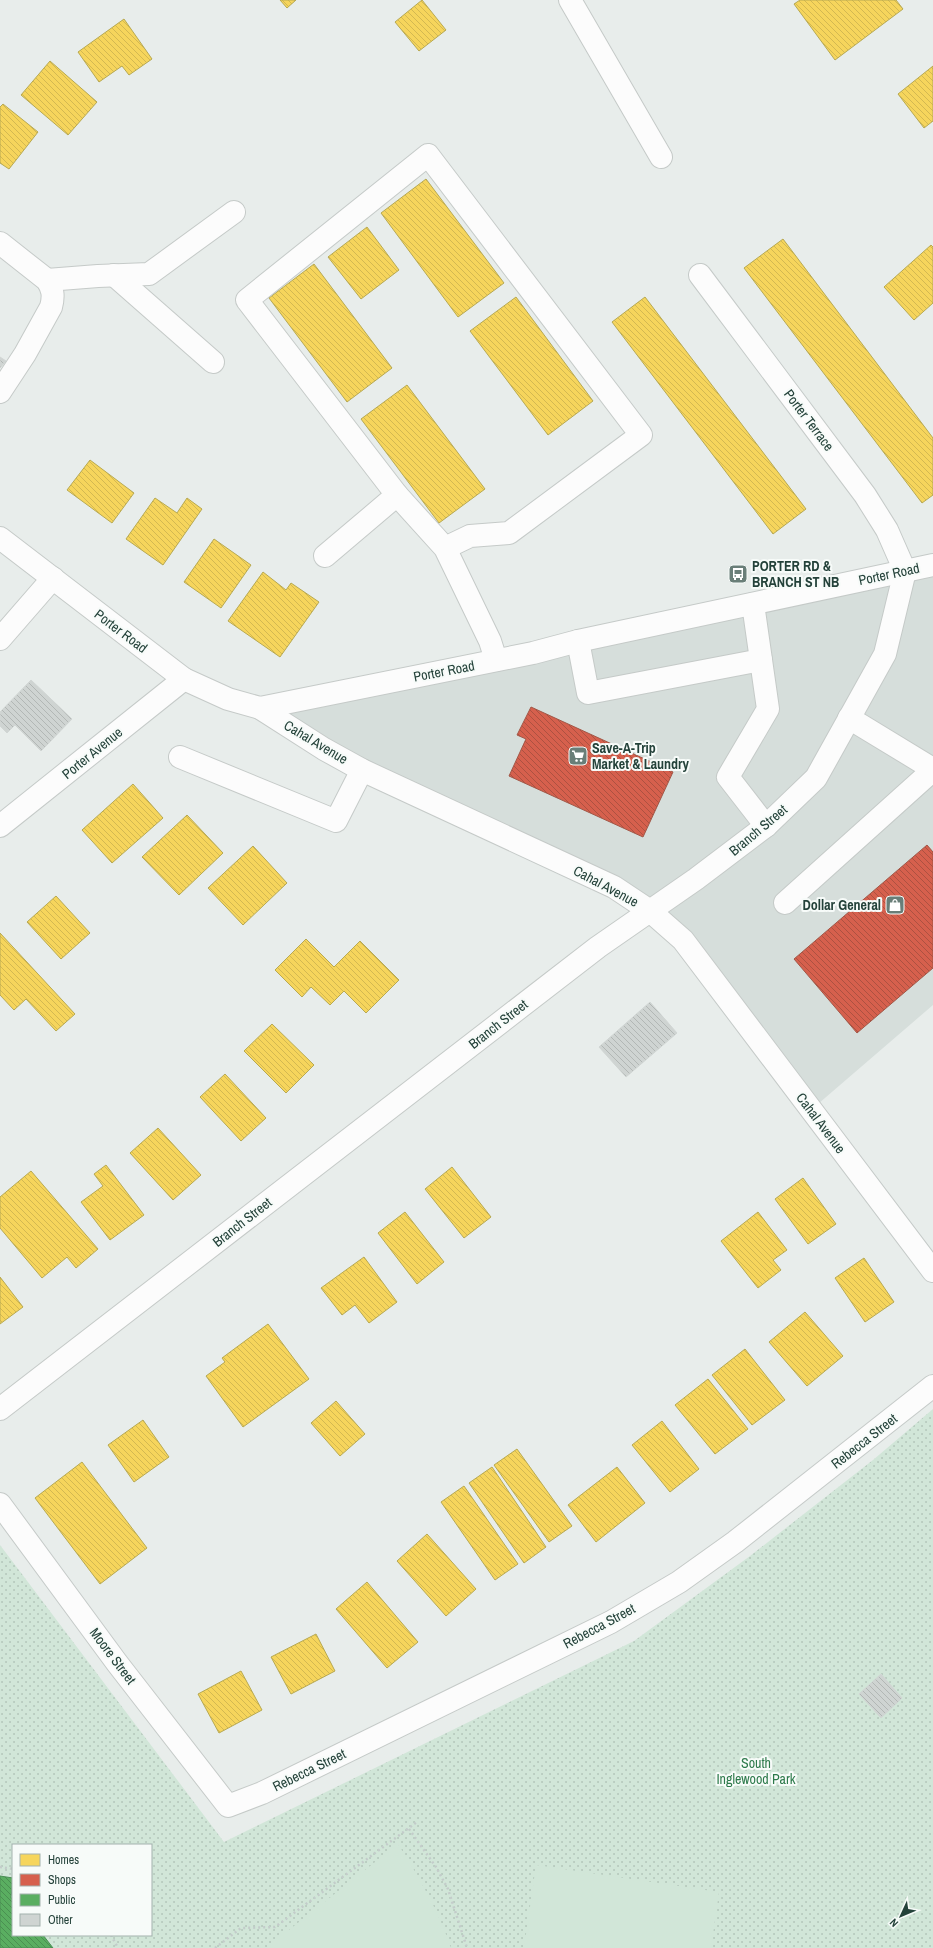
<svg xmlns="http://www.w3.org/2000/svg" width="933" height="1948" viewBox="0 0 933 1948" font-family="'Archivo Narrow',sans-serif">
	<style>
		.built { fill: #d6dedb }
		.park { fill: url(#park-dots); fill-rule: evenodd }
		.pitch { fill: #d1e6d8 }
		.homes { fill: url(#homes-back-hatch); stroke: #b7a952 }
		.shops { fill: url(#shops-back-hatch); stroke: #a15747 }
		.public { fill: url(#public-back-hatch); stroke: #4a8e55 }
		.building { fill: url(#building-back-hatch); stroke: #d1d6d4 }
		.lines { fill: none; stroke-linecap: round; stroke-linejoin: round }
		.minor-casing { stroke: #c5cac8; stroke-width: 24 }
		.path { stroke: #c3ccca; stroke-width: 2.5; stroke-dasharray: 2 3; stroke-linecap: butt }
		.minor { stroke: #fcfcfc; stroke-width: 22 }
		.labels { text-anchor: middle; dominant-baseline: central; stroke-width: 4; stroke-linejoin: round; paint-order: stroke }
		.street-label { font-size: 14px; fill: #24423a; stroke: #f7fbf9 }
		.poi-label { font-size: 14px; font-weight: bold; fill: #24423a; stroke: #f7fbf9; text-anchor: start }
		.park-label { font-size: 14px; fill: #2d7a4b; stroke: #f7fbf9 }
	</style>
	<defs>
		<pattern id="park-dots" width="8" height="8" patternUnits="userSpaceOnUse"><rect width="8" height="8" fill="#d1e6d8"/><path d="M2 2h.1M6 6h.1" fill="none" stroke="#b3c6ba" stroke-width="1.8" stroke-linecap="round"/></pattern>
		<pattern id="homes-back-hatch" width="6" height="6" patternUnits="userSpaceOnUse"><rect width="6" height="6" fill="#f6d55c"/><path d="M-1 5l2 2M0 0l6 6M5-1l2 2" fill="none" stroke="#d3b851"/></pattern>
		<pattern id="shops-back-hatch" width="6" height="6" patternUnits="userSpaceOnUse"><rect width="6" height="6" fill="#d6604d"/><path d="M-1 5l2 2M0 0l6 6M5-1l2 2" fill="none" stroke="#ad5141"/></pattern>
		<pattern id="public-back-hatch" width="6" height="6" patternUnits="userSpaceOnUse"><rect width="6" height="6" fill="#5aae61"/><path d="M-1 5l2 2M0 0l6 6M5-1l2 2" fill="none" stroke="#4a8f51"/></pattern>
		<pattern id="building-back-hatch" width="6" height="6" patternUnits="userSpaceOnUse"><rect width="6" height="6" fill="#cfd4d2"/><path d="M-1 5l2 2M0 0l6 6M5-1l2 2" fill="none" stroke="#b2b7b5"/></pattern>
	</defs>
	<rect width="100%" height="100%" fill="#e8edeb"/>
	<polygon class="built" points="933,565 933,1005 811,1110 650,911 260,708"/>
	<path class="park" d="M933 1409V1948H0V1545L224 1842 634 1641 750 1556 873 1460ZM13 1845H151V1935H13Z"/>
	<g class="pitch">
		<path d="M398 1844C419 1877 438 1910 451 1948H266Z"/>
		<polygon points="536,1865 719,1892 711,1948 524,1948"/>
	</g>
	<g class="homes">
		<polygon points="280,0 296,0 287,8"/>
		<polygon points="422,0 446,30 419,51 395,22"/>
		<polygon points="800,0 896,0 903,9 835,60 794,4"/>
		<polygon points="124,19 152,59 129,75 122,66 99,82 78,52"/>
		<polygon points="50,61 97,102 68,135 21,95"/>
		<polygon points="933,66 933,121 924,128 898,94"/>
		<polygon points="3,104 38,132 9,169 0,163 0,107"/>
		<polygon points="426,179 504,283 458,317 381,213"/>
		<polygon points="367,227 399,270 361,299 328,257"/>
		<polygon points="783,239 933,438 933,495 922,503 744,268"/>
		<polygon points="931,245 933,247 933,303 914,320 884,287"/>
		<polygon points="314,264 392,368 347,402 269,298"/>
		<polygon points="516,297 593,401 548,435 470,331"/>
		<polygon points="645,297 806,509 773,534 612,322"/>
		<polygon points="407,385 485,489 439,523 361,419"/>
		<polygon points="90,460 134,493 112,523 67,490"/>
		<polygon points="155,498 177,513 187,498 202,509 163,565 126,539"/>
		<polygon points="214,539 251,565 221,608 184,582"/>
		<polygon points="263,572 286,590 291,583 319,602 280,657 228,621"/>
		<polygon points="133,784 163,818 112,863 82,830"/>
		<polygon points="187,815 223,853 179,895 142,857"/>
		<polygon points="253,846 287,883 243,925 208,888"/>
		<polygon points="56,896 90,933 61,959 27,922"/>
		<polygon points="0,933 75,1014 56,1031 26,999 14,1010 0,995"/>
		<polygon points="306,939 334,967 360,941 399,980 366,1013 344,991 330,1005 311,987 302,997 275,970"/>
		<polygon points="272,1024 314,1065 286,1093 244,1051"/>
		<polygon points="225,1074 266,1118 241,1141 200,1097"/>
		<polygon points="158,1128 201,1175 173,1200 130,1153"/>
		<polygon points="106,1165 144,1215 110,1240 81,1202 103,1186 94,1174"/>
		<polygon points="452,1167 491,1217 464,1238 425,1189"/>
		<polygon points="31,1171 98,1249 76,1268 67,1257 42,1278 0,1228 0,1197"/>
		<polygon points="803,1178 836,1224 808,1244 775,1199"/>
		<polygon points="405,1212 444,1262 417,1284 378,1233"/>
		<polygon points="758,1212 787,1250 773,1260 781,1270 758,1288 721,1241"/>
		<polygon points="364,1257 397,1302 369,1323 355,1305 342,1315 321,1288"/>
		<polygon points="864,1258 894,1302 865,1322 835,1278"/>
		<polygon points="0,1277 23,1307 0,1324"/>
		<polygon points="805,1312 843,1356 807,1386 769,1342"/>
		<polygon points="268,1324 309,1379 243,1427 206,1376 225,1362 222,1358"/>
		<polygon points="745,1349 785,1400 752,1425 712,1375"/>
		<polygon points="708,1379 748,1429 715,1454 675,1405"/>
		<polygon points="336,1401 365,1434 340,1456 311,1423"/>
		<polygon points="143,1420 169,1457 134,1482 108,1445"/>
		<polygon points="662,1421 699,1469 670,1492 632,1445"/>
		<polygon points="517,1449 572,1526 549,1542 494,1465"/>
		<polygon points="82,1462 147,1548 100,1584 35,1498"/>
		<polygon points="492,1467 546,1547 524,1563 469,1483"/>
		<polygon points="617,1467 645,1503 596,1542 568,1505"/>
		<polygon points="464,1486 518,1564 495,1580 441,1502"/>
		<polygon points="427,1534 476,1589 446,1616 397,1561"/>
		<polygon points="367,1582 418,1642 387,1668 336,1609"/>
		<polygon points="316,1634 335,1671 291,1694 271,1657"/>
		<polygon points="241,1671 262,1710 219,1733 198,1694"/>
	</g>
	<g class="shops">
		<polygon points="531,707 673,772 643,837 509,776 526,739 517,735"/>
		<polygon points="927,845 933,852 933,968 857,1033 794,959"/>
	</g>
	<polygon class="public" points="0,1876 13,1878 11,1898 13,1898 13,1935 43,1935 53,1948 0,1948"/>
	<g class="building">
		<polygon points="0,357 6,361 0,368"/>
		<polygon points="31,680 72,719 41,751 15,725 7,733 0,726 0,712"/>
		<polygon points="650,1002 677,1033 626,1077 599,1047"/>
		<polygon points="881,1674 902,1698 881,1718 859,1694"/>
	</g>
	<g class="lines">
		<g class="minor-casing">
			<g id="minor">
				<polyline points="570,0 661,157"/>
				<path d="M0 243 47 280C53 289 54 296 51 307L25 354 0 392"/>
				<polyline points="114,275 213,362"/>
				<polyline points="47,280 98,276 149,274 234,212"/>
				<polyline points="0,538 184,679 228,699 260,708 533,653 578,641 933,565"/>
				<polyline points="445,548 470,536 509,533 641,435 428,155 247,300 397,495 445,548 490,641 496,660"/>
				<polyline points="325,556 397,495"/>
				<polyline points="753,604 768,709 728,777 766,826"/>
				<polyline points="0,639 53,578"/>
				<polyline points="578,641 588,693 761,660"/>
				<polyline points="260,708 324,749 362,770 614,887 650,911 683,940 933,1271"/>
				<polyline points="849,718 933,769"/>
				<polyline points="180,757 336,821 362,770"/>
				<polyline points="0,826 184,679"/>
				<polyline points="785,903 933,770"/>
				<polyline points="0,1409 598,947 696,879 766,826 816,778 885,654 905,571 887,530 865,495 700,275"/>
				<polyline points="0,1504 117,1663 228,1806 262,1793 611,1622 679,1582 735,1542 933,1386"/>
			</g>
		</g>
		<g class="path">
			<polyline points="409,1829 436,1867 448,1889 467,1948"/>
			<polyline points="0,1867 13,1869"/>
			<polyline points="111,1935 118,1948"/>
			<polyline points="215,1948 241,1928 275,1927 417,1822"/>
		</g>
		<use href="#minor" class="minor"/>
	</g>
	<defs>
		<g id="bus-square" transform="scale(1)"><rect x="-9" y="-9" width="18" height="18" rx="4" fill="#697e78" stroke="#f7fbf9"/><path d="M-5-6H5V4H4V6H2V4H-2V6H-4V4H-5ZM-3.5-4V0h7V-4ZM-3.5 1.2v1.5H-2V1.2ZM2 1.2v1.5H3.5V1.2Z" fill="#fff"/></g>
		<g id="supermarket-square" transform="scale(1)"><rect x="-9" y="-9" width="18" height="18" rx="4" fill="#697e78" stroke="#f7fbf9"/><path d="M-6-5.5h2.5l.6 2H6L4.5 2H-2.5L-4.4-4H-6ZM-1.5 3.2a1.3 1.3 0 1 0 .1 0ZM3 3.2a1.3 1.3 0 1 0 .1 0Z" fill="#fff"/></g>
		<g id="shop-square" transform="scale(1)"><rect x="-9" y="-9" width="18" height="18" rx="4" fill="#697e78" stroke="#f7fbf9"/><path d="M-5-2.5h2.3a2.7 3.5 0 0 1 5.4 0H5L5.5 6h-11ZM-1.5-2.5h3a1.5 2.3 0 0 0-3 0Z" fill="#fff"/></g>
	</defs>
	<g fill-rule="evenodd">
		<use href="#bus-square" x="738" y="574"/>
		<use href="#supermarket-square" x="578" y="756"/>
		<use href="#shop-square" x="895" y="905"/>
	</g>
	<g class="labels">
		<g class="street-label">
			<text transform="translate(809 420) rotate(53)">Porter Terrace</text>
			<text transform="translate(889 574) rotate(-12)">Porter Road</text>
			<text transform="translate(121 631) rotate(37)">Porter Road</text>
			<text transform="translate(444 671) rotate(-11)">Porter Road</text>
			<text transform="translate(316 742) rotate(31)">Cahal Avenue</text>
			<text transform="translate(92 753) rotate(-39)">Porter Avenue</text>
			<text transform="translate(758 830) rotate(-40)">Branch Street</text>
			<text transform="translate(606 886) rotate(28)">Cahal Avenue</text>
			<text transform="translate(498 1024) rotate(-38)">Branch Street</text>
			<text transform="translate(821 1123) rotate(53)">Cahal Avenue</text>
			<text transform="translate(242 1222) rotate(-38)">Branch Street</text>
			<text transform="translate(864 1441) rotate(-38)">Rebecca Street</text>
			<text transform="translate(599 1626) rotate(-28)">Rebecca Street</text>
			<text transform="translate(113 1656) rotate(53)">Moore Street</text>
			<text transform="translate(309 1770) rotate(-26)">Rebecca Street</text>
		</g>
		<g class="poi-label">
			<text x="752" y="566">PORTER RD &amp;<tspan x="752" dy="16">BRANCH ST NB</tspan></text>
			<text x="592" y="748">Save-A-Trip<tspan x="592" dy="16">Market &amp; Laundry</tspan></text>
			<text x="881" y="905" text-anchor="end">Dollar General</text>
		</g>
		<g class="park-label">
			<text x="756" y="1763">South<tspan x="756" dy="16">Inglewood Park</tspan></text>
		</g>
	</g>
	<rect x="12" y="1844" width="140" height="92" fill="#f7fbf9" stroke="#a3b1ad"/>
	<rect x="20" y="1854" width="20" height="12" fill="#f6d55c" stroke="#a3b1ad"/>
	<text x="48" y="1864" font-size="12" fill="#24423a">Homes</text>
	<rect x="20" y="1874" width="20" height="12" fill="#d6604d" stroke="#a3b1ad"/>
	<text x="48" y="1884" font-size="12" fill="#24423a">Shops</text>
	<rect x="20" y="1894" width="20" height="12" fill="#5aae61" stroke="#a3b1ad"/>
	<text x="48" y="1904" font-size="12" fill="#24423a">Public</text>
	<rect x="20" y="1914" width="20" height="12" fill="#cfd4d2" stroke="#a3b1ad"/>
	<text x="48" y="1924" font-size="12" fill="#24423a">Other</text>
	<g transform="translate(901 1916) rotate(226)" stroke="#f7fbf9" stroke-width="3" paint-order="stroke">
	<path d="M0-3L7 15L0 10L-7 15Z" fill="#24423a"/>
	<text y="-6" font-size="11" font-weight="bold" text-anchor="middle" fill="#24423a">N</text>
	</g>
</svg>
